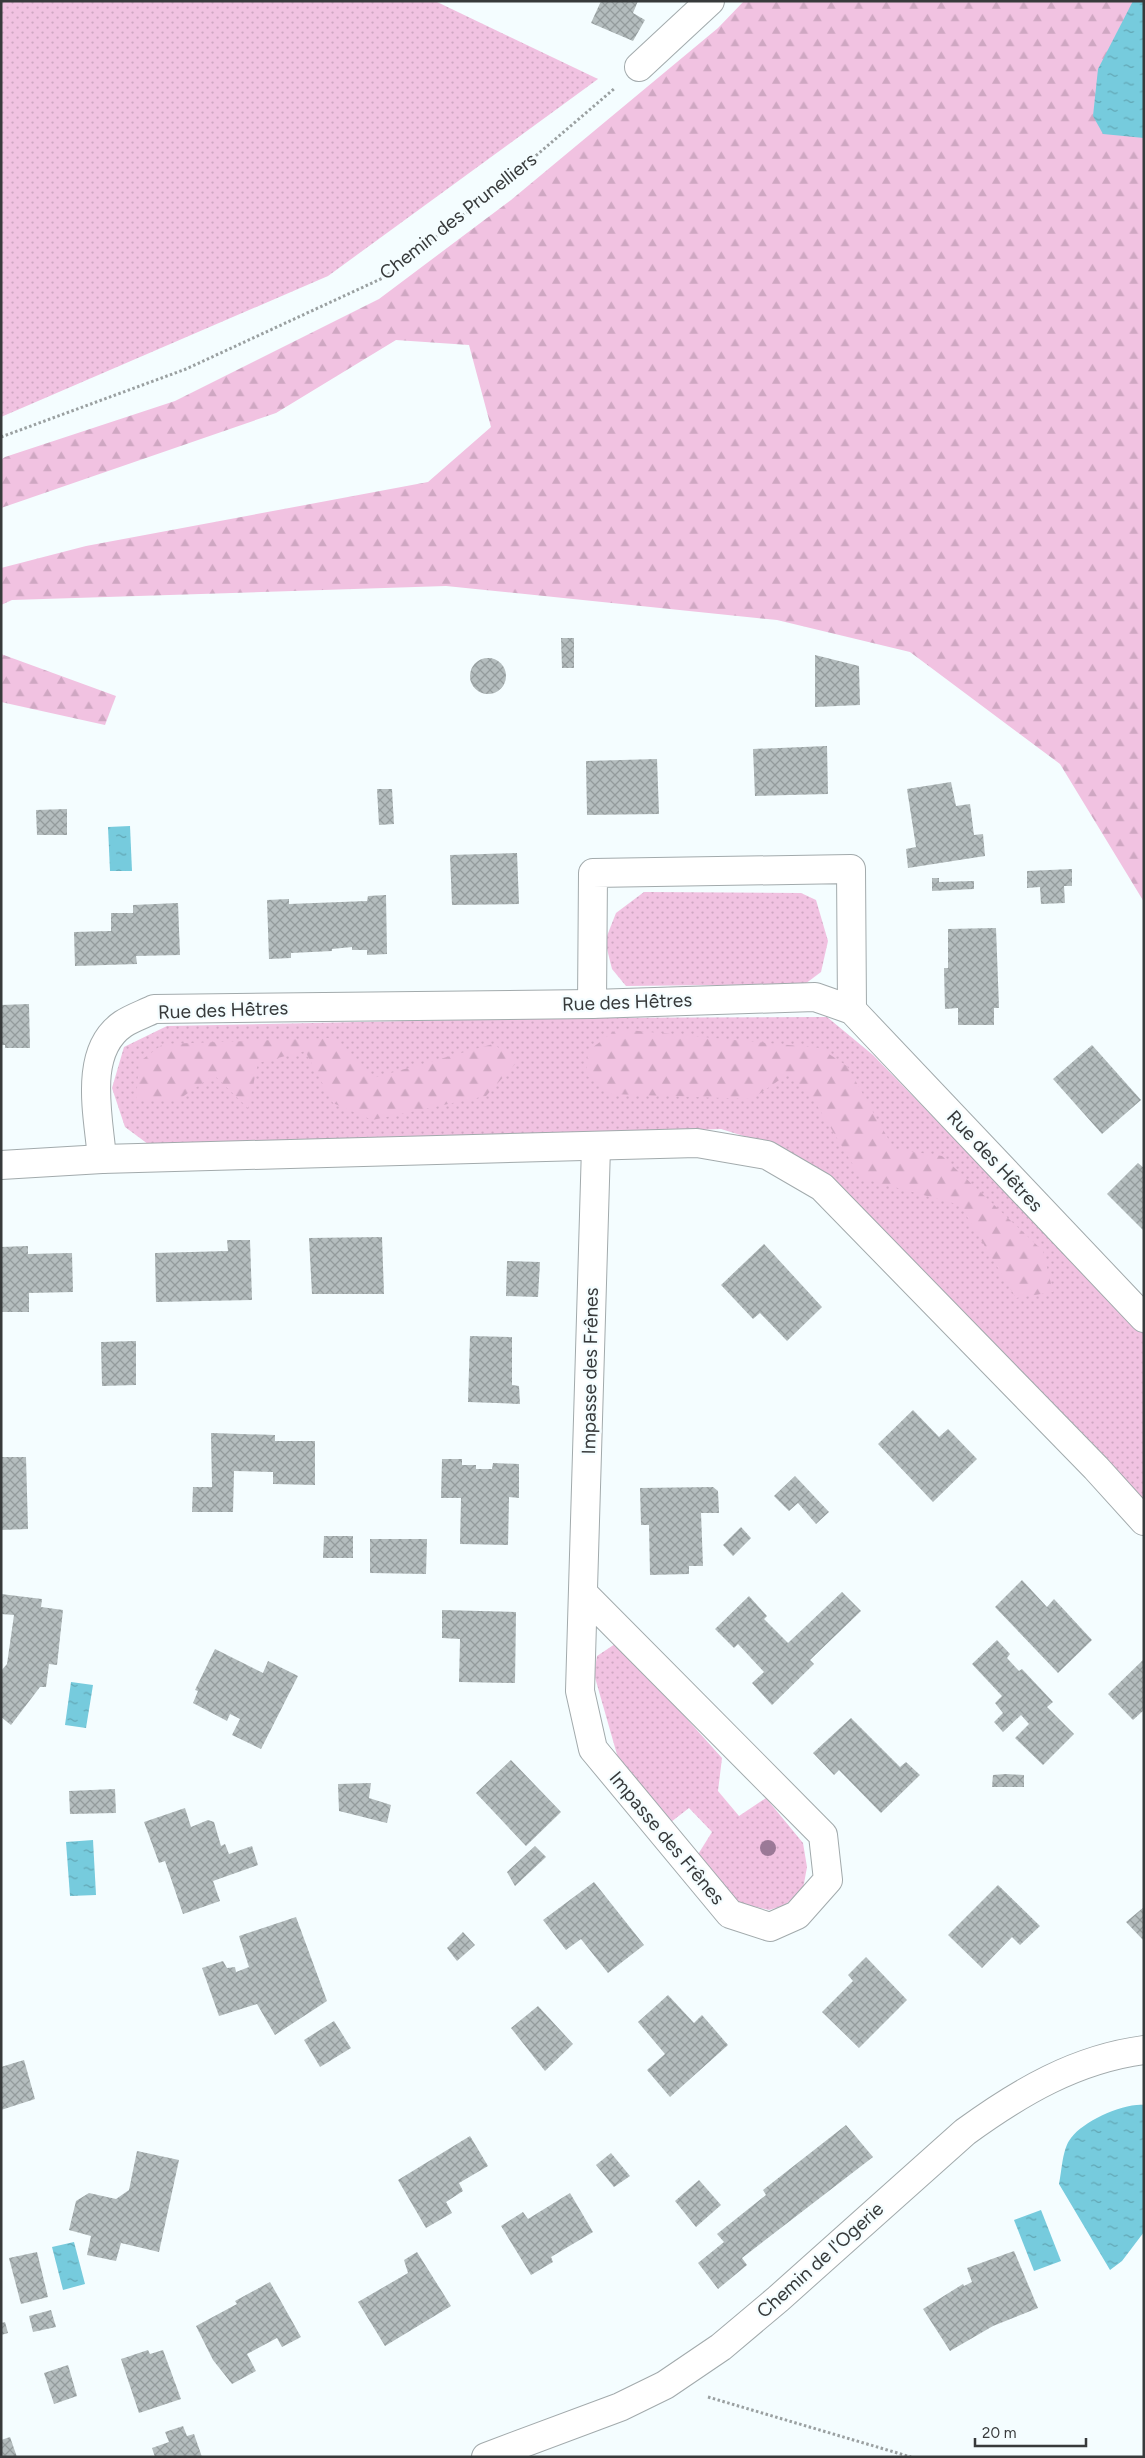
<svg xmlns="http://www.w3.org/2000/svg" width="1145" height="2458" viewBox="0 0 1145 2458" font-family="Figtree,sans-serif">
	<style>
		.grass { fill: url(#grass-dots) }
		.forest { fill: url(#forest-firs) }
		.water { fill: url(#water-ripples) }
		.building { fill: url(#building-cross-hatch) }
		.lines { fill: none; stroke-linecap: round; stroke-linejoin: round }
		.minor-casing { stroke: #a2aaac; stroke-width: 30 }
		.path { stroke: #9aa0a1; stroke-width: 3; stroke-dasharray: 2.5 2.5; stroke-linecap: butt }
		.minor { stroke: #fff; stroke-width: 28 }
		.tree { fill: #9b7997 }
		.labels { text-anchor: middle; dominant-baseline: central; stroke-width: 4.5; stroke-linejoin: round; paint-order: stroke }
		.street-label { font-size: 19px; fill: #373a3b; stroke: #f4fdff }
	</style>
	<defs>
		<pattern id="grass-dots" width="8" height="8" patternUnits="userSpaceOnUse" patternTransform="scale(1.25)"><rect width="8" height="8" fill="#f1c2e1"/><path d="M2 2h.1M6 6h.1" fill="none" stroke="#cfa7c2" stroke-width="1.8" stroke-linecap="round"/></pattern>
		<pattern id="forest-firs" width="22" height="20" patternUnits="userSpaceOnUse" patternTransform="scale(1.25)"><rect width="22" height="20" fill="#f1c2e1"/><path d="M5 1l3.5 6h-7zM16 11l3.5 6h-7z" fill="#cfa7c2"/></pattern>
		<pattern id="water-ripples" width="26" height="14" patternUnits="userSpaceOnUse" patternTransform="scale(1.25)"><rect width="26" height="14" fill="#76cbdd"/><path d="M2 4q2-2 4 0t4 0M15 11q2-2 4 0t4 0" fill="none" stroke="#62a6b4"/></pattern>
		<pattern id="building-cross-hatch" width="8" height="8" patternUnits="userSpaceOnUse" patternTransform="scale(1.25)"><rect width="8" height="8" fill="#b4bdbe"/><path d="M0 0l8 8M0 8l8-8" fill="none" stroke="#939b9c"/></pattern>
	</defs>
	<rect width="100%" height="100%" fill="#f4fdff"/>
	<g class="grass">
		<polygon points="1,1 435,1 598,79 328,276 1,417"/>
		<polygon points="644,892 801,893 816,900 828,941 821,972 805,984 626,986 612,969 605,941 616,913"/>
		<polygon points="827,1017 873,1055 1144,1334 1144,1506 835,1181 786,1149 721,1129 152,1147 125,1127 112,1088 124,1047 167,1026 552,1018"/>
		<polygon points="618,1642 722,1758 718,1791 739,1816 766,1798 803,1843 807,1867 803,1889 785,1905 769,1910 739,1903 697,1856 712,1832 689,1808 671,1822 620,1765 594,1674 597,1656"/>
	</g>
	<g class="forest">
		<polygon points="744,1 1144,1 1144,902 1060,764 910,652 777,620 446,586 12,600 1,605 1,568 86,546 428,482 491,427 469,345 396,340 276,413 1,508 1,460 5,457 175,401 379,299 511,200 718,28"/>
		<polygon points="1,654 116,696 105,725 1,702"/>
		<polygon points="617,1029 820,1048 847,1066 894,1149 942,1156 1043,1251 1053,1292 1016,1298 960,1205 861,1178 812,1097 788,1074 752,1099 612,1094 586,1075 588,1051"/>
		<polygon points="332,1038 373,1078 493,1044 518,1061 486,1096 372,1120 333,1103 305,1051 258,1063 248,1108 214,1075 178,1100 136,1101 139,1062 163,1044"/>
	</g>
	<g class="water">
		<polygon points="1133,1 1144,1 1144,138 1103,134 1093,116 1098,69"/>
		<polygon points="130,826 132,871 110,871 108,827"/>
		<polygon points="71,1682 93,1685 86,1728 65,1725"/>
		<polygon points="93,1840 96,1895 70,1896 66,1842"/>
		<path d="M1144 2105V2232L1122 2261 1110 2270 1059 2184C1062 2171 1062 2149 1071 2138 1084 2121 1123 2103 1144 2105Z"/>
		<polygon points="1041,2210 1061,2261 1034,2271 1014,2220"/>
		<polygon points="74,2242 85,2284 63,2290 52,2247"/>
	</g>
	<g class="building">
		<polygon points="601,1 638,1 633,13 645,20 633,41 591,23"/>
		<polygon points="561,638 574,638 574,668 562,668"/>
		<polygon points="815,655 859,666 860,705 815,707"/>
		<circle cx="488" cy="676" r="18"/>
		<polygon points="827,746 828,794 755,796 753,749"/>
		<polygon points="657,759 659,814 587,815 586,761"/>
		<polygon points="951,782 956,806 970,804 974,835 983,834 985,856 908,868 906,849 916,847 907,789"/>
		<polygon points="377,789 392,789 394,824 379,825"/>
		<polygon points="67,809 67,835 37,835 36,810"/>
		<polygon points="517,853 519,904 452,905 450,855"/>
		<polygon points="1072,869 1072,886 1064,886 1065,903 1041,904 1040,887 1027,888 1027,871"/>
		<polygon points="932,878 939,878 939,882 974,881 974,889 932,891"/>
		<polygon points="386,895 387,954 367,955 367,950 352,950 352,947 332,949 332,951 291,953 291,958 269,959 267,900 289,899 289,904 367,901 368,896"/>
		<polygon points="178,903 180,955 136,956 137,964 75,966 74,932 111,931 111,913 133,913 133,905"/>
		<polygon points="996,928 999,1008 994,1008 994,1025 958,1025 958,1008 945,1009 944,968 948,968 948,929"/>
		<polygon points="29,1004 30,1048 5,1048 5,1045 1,1045 1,1005"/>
		<polygon points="1092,1045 1141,1100 1102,1134 1053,1079"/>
		<polygon points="1138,1163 1144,1168 1144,1231 1107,1194"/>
		<polygon points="382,1237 384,1294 312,1294 309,1238"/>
		<polygon points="227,1240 250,1240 252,1300 156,1302 155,1253 228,1251"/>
		<polygon points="764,1244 822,1307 787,1341 760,1313 753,1319 721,1285"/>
		<polygon points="28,1246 28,1254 72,1253 73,1292 29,1293 29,1312 1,1312 1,1247"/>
		<polygon points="507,1261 540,1262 538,1297 506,1296"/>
		<polygon points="470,1336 512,1337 512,1385 519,1386 520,1404 468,1402"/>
		<polygon points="136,1341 136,1385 102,1386 101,1342"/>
		<polygon points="913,1410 939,1437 948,1429 977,1459 933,1502 878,1444"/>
		<polygon points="211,1433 275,1435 275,1441 315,1441 315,1485 273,1484 273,1472 234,1471 233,1512 192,1512 193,1487 212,1487"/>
		<polygon points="1,1457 26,1457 28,1529 1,1530"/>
		<polygon points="442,1459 462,1459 462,1465 476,1465 476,1469 492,1469 493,1463 519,1464 519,1498 509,1497 508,1545 460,1544 461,1498 441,1498"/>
		<polygon points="795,1476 829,1512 816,1524 798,1503 789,1511 774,1496"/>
		<polygon points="713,1487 718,1491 719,1513 701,1513 703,1566 689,1566 689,1574 650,1575 649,1525 641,1525 640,1488"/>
		<polygon points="741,1527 751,1538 733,1556 723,1545"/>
		<polygon points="324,1536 353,1536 353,1558 323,1558"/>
		<polygon points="370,1539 427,1539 426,1574 370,1573"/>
		<polygon points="1022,1580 1047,1607 1054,1599 1092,1640 1058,1673 995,1607"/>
		<polygon points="842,1592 861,1611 810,1660 814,1664 772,1705 752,1683 764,1672 738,1644 734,1648 715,1629 749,1596 767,1616 764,1619 788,1643"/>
		<polygon points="1,1594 42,1599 41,1607 63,1610 57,1665 49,1664 46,1687 40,1687 11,1725 1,1717 1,1671 7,1664 14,1615 1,1614"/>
		<polygon points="442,1610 516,1612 515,1683 459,1682 460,1639 442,1638"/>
		<polygon points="997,1640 1010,1654 1007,1658 1019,1671 1022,1669 1053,1702 1047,1707 1074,1734 1043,1765 1015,1738 1029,1724 1021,1715 1003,1732 994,1722 1003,1713 995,1703 1002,1696 972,1664"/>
		<polygon points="215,1649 263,1673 268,1661 298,1676 261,1749 232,1735 240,1719 230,1714 227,1721 193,1703 198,1691 195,1690"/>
		<polygon points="1144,1659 1144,1710 1133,1720 1108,1694"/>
		<polygon points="851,1718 900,1767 906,1762 920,1775 881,1813 839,1770 834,1775 813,1753"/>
		<polygon points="511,1760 561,1812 526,1846 476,1793"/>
		<polygon points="1006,1774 1024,1775 1024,1787 992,1787 993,1775"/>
		<polygon points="371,1783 369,1798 391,1805 387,1823 339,1811 338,1784"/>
		<polygon points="115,1789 116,1813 70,1814 69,1791"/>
		<polygon points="185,1808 191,1827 208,1820 214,1822 221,1846 225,1844 229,1854 252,1846 258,1865 213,1881 220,1901 183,1914 165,1861 159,1863 144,1822"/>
		<polygon points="535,1846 546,1857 515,1886 507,1872"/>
		<polygon points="594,1882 644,1945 608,1973 581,1939 566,1950 543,1920"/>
		<polygon points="998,1885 1040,1926 1020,1945 1012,1937 982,1968 948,1935"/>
		<polygon points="1144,1907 1144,1941 1126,1922"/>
		<polygon points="296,1917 327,2001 275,2035 257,2004 219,2016 202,1968 223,1961 227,1968 235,1967 236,1972 249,1967 239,1936"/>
		<polygon points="463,1932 475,1945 457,1961 447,1948"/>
		<polygon points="866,1957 907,2000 859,2048 822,2012 853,1981 848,1975"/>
		<polygon points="668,1995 694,2023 702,2015 728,2045 670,2097 647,2070 665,2054 638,2022"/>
		<polygon points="538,2006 573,2044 545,2071 511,2028"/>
		<polygon points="334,2021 351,2048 320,2067 304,2040"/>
		<polygon points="24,2060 35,2099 1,2110 1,2067"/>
		<polygon points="846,2125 873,2157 742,2258 747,2265 718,2289 698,2263 724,2242 717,2234 766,2195 763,2190"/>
		<polygon points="470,2136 488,2166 459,2183 463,2191 446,2202 452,2213 426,2228 398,2180"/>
		<polygon points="137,2151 179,2160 159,2252 121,2243 116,2261 87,2255 91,2236 69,2230 76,2201 89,2193 116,2199 129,2190"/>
		<polygon points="611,2153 630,2176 614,2187 596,2165"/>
		<polygon points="699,2180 721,2205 696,2227 675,2201"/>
		<polygon points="570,2193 593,2232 551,2257 553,2262 531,2275 501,2226 523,2212 528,2219"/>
		<polygon points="1014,2251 1038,2308 993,2326 950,2351 923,2309 963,2284 964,2286 972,2282 967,2268"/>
		<polygon points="37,2252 48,2297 21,2304 9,2258"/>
		<polygon points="417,2252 451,2306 385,2346 358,2302 408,2273 404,2260"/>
		<polygon points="270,2282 301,2337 282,2347 277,2338 247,2354 256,2371 232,2384 213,2360 196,2326 237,2304 235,2301"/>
		<polygon points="51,2310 56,2327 33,2332 29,2316"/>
		<polygon points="5,2322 8,2333 1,2335 1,2323"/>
		<polygon points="148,2350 150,2354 163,2350 181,2399 139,2413 121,2359"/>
		<polygon points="68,2365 77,2396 54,2404 44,2373"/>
		<polygon points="183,2426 187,2436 194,2434 202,2457 155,2457 152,2448 169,2442 165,2432"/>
		<polygon points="10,2437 17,2457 1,2457 1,2440"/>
	</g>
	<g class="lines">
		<g class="minor-casing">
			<g id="minor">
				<polyline points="639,67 710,1"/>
				<polyline points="592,1004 593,873 851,869 852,1010"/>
				<path d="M102 1159C99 1118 82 1052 123 1024 132 1018 144 1014 154 1009L592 1004 815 997 852 1010 1144 1318"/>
				<polyline points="1,1165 102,1159 697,1143 767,1155 822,1187 1096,1468 1144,1521"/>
				<polyline points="584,1594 823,1835 828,1880 797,1915 770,1927 730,1914 593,1749 580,1691 596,1147"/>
				<path d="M486 2457 620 2407 665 2385 721 2347 778 2299 965 2132C1020 2092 1076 2059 1144 2050"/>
			</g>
		</g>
		<g class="path">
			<polyline points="1,437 186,369 385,277 504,183 615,88"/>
			<polyline points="708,2397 911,2457"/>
		</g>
		<use href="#minor" class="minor"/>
	</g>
	<circle class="tree" cx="768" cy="1848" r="8"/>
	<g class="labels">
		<g class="street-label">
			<text transform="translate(458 216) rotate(-38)">Chemin des Prunelliers</text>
			<text transform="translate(627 1002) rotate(-2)">Rue des Hêtres</text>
			<text transform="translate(223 1010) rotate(-2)">Rue des Hêtres</text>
			<text transform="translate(995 1161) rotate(47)">Rue des Hêtres</text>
			<text transform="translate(590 1371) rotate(-89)">Impasse des Frênes</text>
			<text transform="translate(667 1838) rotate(50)">Impasse des Frênes</text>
			<text transform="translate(820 2260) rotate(-42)">Chemin de l'Ogerie</text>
		</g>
	</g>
	<rect width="1145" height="2458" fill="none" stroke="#373a3b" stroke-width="5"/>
	<path d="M975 2438v8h111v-8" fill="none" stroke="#373a3b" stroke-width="2.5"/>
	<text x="982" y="2438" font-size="15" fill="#373a3b" stroke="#f4fdff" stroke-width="4" paint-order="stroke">20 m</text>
</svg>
